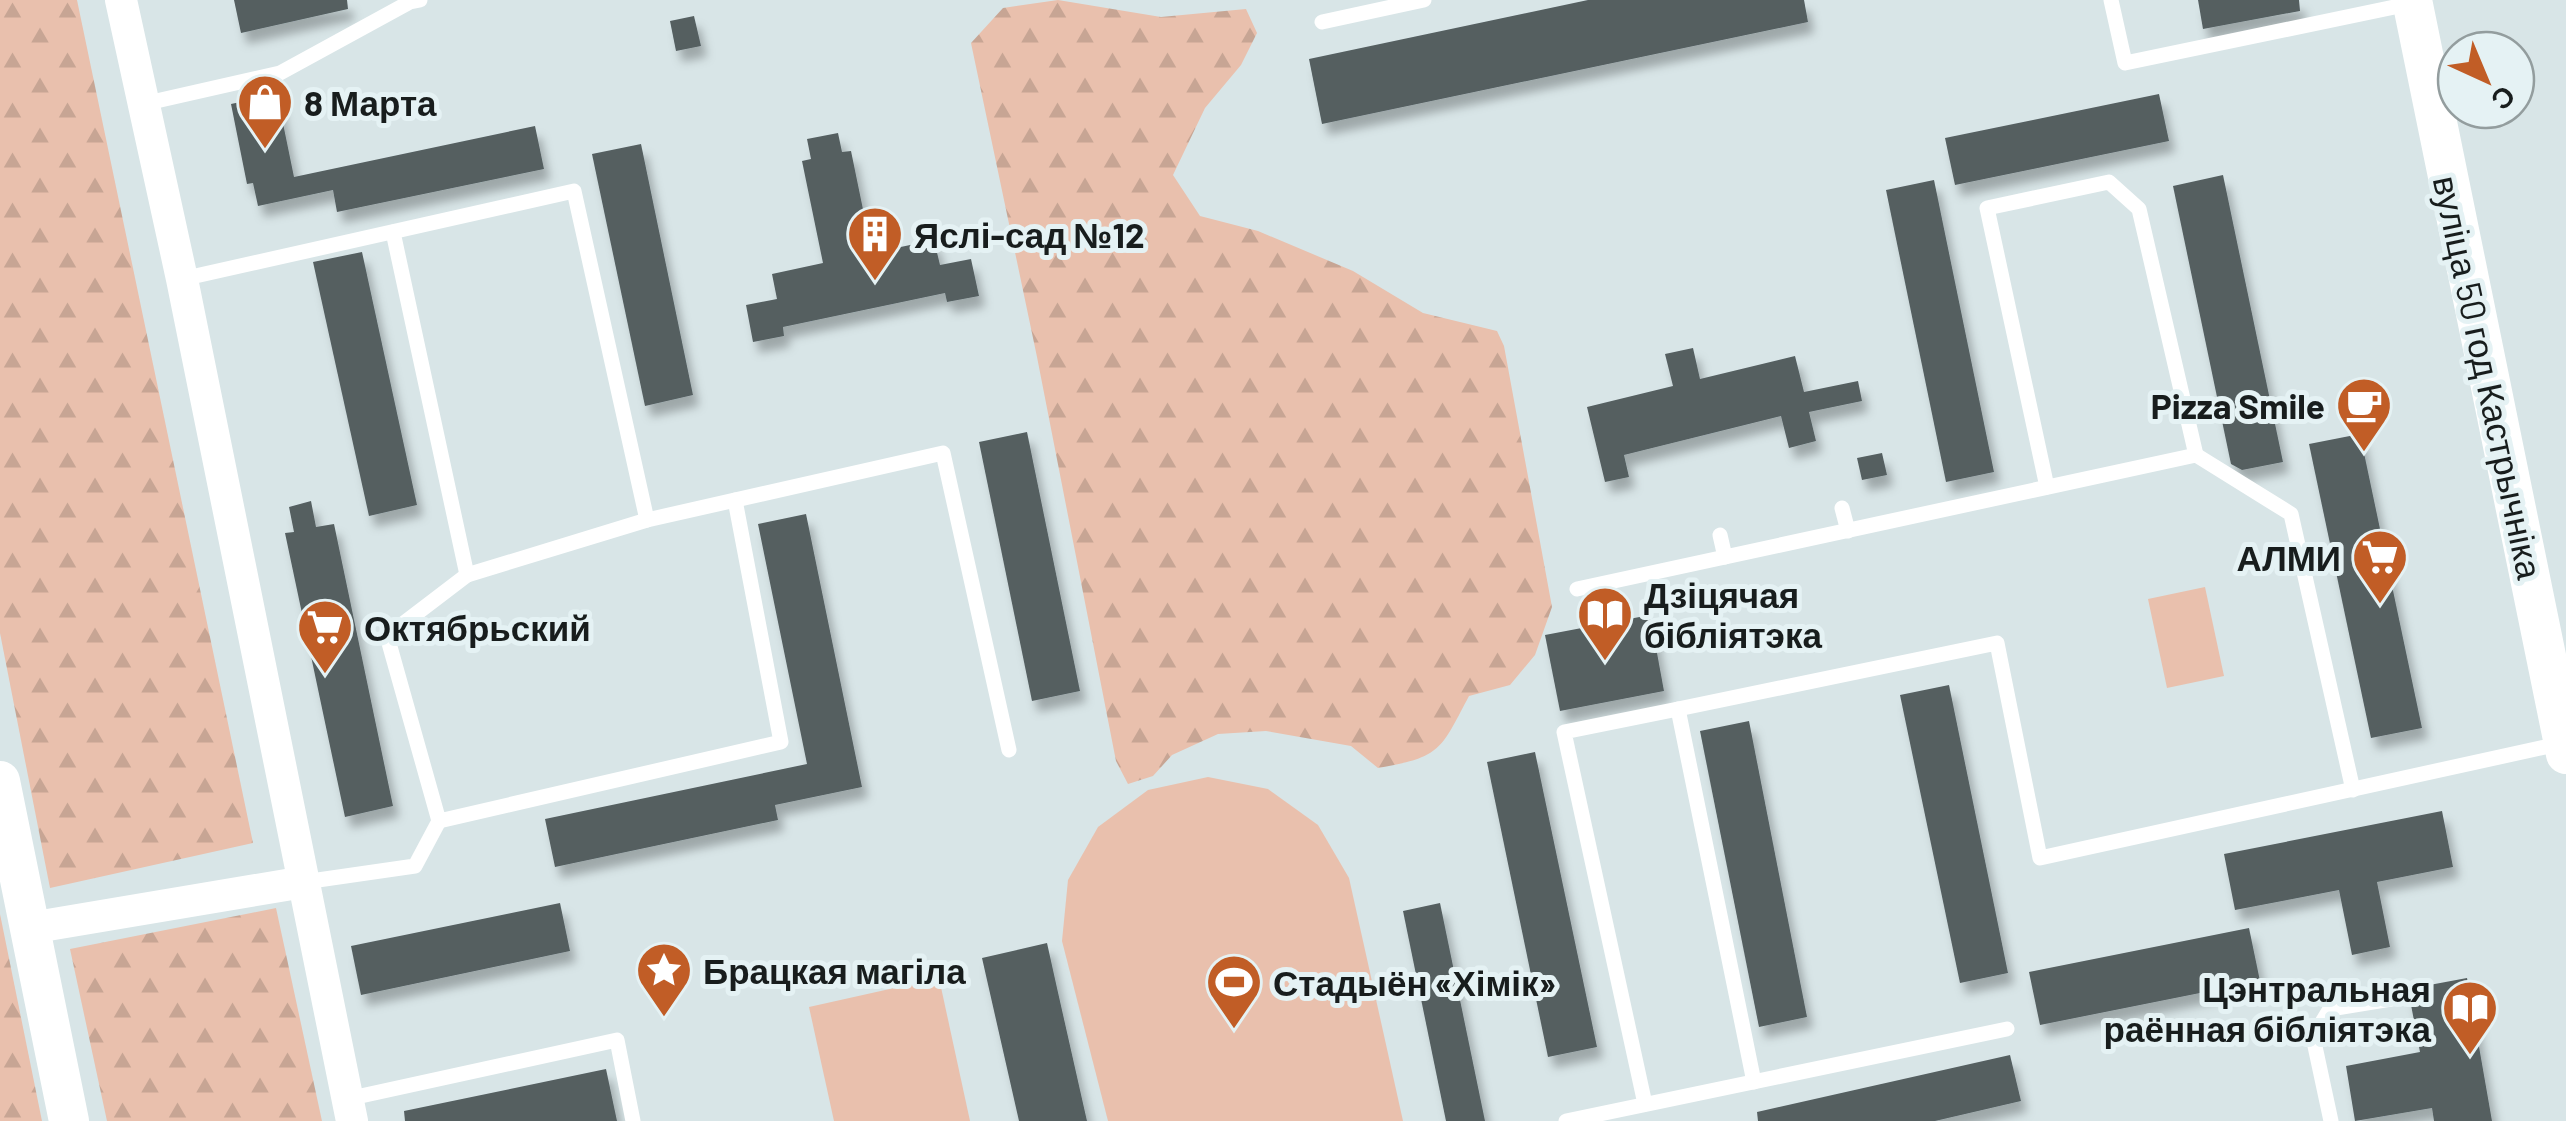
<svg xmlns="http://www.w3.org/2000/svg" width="2566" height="1121" viewBox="0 0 2566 1121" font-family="Barlow,sans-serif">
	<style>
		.green { fill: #e9c0ad }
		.forest { fill: url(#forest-firs) }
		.building { fill: #545f61; filter: url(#shadow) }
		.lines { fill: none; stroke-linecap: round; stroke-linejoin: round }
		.service { stroke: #fff; stroke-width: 15 }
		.minor { stroke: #fff; stroke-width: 32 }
		.tertiary { stroke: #fff; stroke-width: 40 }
		.labels { text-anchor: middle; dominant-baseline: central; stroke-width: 10; stroke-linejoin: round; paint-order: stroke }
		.poi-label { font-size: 35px; font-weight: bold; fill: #181d1d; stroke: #e5f2f4; text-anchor: start }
		.street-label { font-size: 35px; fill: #181d1d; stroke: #e5f2f4 }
	</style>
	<defs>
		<pattern id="forest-firs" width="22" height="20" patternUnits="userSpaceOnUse" patternTransform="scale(2.5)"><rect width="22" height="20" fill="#e9c0ad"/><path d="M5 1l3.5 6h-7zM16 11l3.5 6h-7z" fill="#c7a594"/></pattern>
		<filter id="shadow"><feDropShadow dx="6" dy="11" stdDeviation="5" flood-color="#0004"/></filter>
	</defs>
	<rect width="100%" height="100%" fill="#d8e5e7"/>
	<g class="green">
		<polygon points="2205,587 2224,676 2167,688 2148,599"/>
		<polygon points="1208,777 1268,789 1318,825 1349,878 1403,1121 1108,1121 1062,941 1068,880 1098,827 1148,790"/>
		<polygon points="939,978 970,1121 834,1121 809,1007"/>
	</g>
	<g class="forest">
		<polygon points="0,0 77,0 253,843 50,888 0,633"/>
		<path d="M1058 0 1161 17 1246 9 1257 33 1241 65 1205 108 1173 175 1200 216 1258 231 1353 271 1423 313 1497 331 1504 346 1552 607 1535 655 1510 685 1469 696C1440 751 1441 757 1378 768L1351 746 1266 731 1218 734 1172 755 1153 776 1128 784 1116 761 1037 357 971 43 1003 8Z"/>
		<polygon points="276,908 322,1121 107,1121 70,949"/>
		<polygon points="0,914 42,1121 0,1121"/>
	</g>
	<g class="building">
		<polygon points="234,0 347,0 348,9 241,33"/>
		<polygon points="1588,0 1804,0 1808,22 1322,124 1309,59"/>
		<polygon points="2198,0 2299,0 2300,11 2203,29"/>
		<polygon points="694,16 701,46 676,51 670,21"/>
		<polygon points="277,94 294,177 535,126 544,169 337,212 333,190 258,206 253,183 247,184 231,104"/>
		<polygon points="2159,94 2169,141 1955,185 1945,138"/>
		<polygon points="838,133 842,152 851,151 872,253 934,240 940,265 971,259 979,296 947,302 945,293 783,327 784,336 753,342 746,305 777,299 772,274 823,263 802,161 811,159 807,139"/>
		<polygon points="641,144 693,395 645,406 592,154"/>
		<polygon points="2223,175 2283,462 2242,470 2231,464 2173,186"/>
		<polygon points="1934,180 1994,472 1946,482 1886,190"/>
		<polygon points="362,252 417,505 369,516 313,262"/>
		<polygon points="1693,348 1700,379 1795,356 1804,392 1858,381 1862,401 1809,412 1816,441 1789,448 1781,416 1624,455 1629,477 1605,482 1587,407 1673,386 1665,354"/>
		<polygon points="1027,432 1080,691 1032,701 979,442"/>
		<polygon points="2360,434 2422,728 2371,738 2309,444"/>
		<polygon points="1882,453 1887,475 1862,480 1857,458"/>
		<polygon points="311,501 316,527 334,524 393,806 345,817 285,533 294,532 289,507"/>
		<polygon points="806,514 862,787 775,805 778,820 555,867 545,819 807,764 758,524"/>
		<polygon points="1650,615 1664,691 1560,711 1545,635"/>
		<polygon points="1949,685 2008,973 1960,983 1900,695"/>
		<polygon points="1749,721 1807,1017 1759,1027 1700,731"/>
		<polygon points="1535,752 1597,1047 1548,1057 1487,762"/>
		<polygon points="2442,811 2453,867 2377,882 2390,947 2352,955 2339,890 2235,910 2224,854"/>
		<polygon points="560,903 570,951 361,995 351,946"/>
		<polygon points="1440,903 1485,1121 1446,1121 1403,911"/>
		<polygon points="2249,928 2260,981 2040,1025 2029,972"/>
		<polygon points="1047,943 1057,988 1087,1121 1019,1121 982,958"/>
		<polygon points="2467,978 2492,1121 2434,1121 2432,1108 2355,1121 2346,1066 2420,1052 2408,989"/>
		<polygon points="2010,1055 2021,1101 1935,1121 1758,1121 1757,1112"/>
		<polygon points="606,1069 617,1121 405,1121 404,1111"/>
	</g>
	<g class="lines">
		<g class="service">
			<polyline points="2111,0 2125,63 2409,4"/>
			<polyline points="1322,22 1424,0"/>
			<polyline points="143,104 280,73 410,2 420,0"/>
			<polyline points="393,232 467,575 647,520"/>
			<polyline points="182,279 574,191 647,520 943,453 1009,750"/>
			<polyline points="2047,487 1987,208 2109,182 2139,209 2196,455"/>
			<polyline points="1842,508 1848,531"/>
			<polyline points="1720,535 1725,557"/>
			<polyline points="467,575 387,636 439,821 781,742 735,500"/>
			<polyline points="1577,589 2196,455 2291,514 2353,790"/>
			<polyline points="304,882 415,866 439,821"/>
			<polyline points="1754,1082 1678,709 1997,643 2040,858 2563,743"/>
			<polyline points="347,1099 617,1040 633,1121"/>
			<polyline points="1645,1104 1564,732 1678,709"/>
			<polyline points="1566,1121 2007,1029"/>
			<polyline points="2331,1121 2313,1037 2330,1009 2391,999"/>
		</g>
		<g class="minor">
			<polyline points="121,0 182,279 352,1121"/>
			<polyline points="30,928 304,882"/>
		</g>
		<g class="tertiary">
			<polyline points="2412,0 2566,754"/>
			<polyline points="0,781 69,1121"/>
		</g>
	</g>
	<defs>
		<g id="shop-pin" transform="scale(2.875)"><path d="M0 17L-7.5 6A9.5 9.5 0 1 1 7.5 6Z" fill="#c15d26" stroke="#e5f2f4"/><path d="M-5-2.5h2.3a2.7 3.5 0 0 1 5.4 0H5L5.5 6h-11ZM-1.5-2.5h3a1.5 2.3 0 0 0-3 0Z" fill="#fff"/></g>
		<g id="building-pin" transform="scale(2.875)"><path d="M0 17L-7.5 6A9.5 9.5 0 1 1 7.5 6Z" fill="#c15d26" stroke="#e5f2f4"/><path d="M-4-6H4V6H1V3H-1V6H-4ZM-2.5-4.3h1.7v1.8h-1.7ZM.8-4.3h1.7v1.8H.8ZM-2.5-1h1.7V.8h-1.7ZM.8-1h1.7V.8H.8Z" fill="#fff"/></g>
		<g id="cafe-pin" transform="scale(2.875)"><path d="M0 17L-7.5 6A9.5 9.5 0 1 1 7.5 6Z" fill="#c15d26" stroke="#e5f2f4"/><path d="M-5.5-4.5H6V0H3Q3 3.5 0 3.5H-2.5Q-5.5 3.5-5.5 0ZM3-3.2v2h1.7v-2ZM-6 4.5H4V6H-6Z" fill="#fff"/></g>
		<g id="supermarket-pin" transform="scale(2.875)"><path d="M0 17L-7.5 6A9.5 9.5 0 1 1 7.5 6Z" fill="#c15d26" stroke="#e5f2f4"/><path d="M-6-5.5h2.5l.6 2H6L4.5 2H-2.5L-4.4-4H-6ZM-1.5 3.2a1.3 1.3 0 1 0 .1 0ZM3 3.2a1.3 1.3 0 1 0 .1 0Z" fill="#fff"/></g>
		<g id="library-pin" transform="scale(2.875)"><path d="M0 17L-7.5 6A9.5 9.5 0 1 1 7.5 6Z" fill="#c15d26" stroke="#e5f2f4"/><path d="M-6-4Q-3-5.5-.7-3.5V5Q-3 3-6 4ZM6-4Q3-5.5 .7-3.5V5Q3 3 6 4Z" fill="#fff"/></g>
		<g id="sight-pin" transform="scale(2.875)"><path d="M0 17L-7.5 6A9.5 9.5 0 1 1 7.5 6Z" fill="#c15d26" stroke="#e5f2f4"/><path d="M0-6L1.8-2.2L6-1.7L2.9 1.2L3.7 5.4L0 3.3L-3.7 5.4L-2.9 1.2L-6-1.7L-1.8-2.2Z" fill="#fff"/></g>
		<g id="stadium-pin" transform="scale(2.875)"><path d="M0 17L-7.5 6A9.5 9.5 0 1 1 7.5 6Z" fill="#c15d26" stroke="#e5f2f4"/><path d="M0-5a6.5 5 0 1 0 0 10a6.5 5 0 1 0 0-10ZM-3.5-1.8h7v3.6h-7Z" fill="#fff"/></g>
	</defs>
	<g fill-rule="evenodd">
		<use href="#shop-pin" x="265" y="102"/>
		<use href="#building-pin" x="875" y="234"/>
		<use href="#cafe-pin" x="2364" y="405"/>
		<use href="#supermarket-pin" x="2380" y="557"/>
		<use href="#library-pin" x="1605" y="614"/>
		<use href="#supermarket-pin" x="325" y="627"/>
		<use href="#sight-pin" x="664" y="970"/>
		<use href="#stadium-pin" x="1234" y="982"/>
		<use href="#library-pin" x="2470" y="1008"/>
	</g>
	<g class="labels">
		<g class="poi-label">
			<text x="304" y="102">8 Марта</text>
			<text x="914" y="234">Яслі-сад №12</text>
			<text x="2325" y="405" text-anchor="end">Pizza Smile</text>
			<text x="2341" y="557" text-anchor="end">АЛМИ</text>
			<text x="1644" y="594">Дзіцячая<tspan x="1644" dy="40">бібліятэка</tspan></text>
			<text x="364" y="627">Октябрьский</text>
			<text x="703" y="970">Брацкая магіла</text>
			<text x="1273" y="982">Стадыён «Хімік»</text>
			<text x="2431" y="988" text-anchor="end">Цэнтральная<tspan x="2431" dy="40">раённая бібліятэка</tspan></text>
		</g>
		<g class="street-label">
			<text transform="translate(2489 377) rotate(78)">вуліца 50 год Кастрычніка</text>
		</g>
	</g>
	<g transform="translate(2486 80) rotate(136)"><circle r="48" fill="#e5f2f4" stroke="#939d9e" stroke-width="2.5"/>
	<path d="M0-8L18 38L0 25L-18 38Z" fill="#c15d26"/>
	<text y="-15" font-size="28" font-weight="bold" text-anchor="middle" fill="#181d1d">С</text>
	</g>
</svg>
